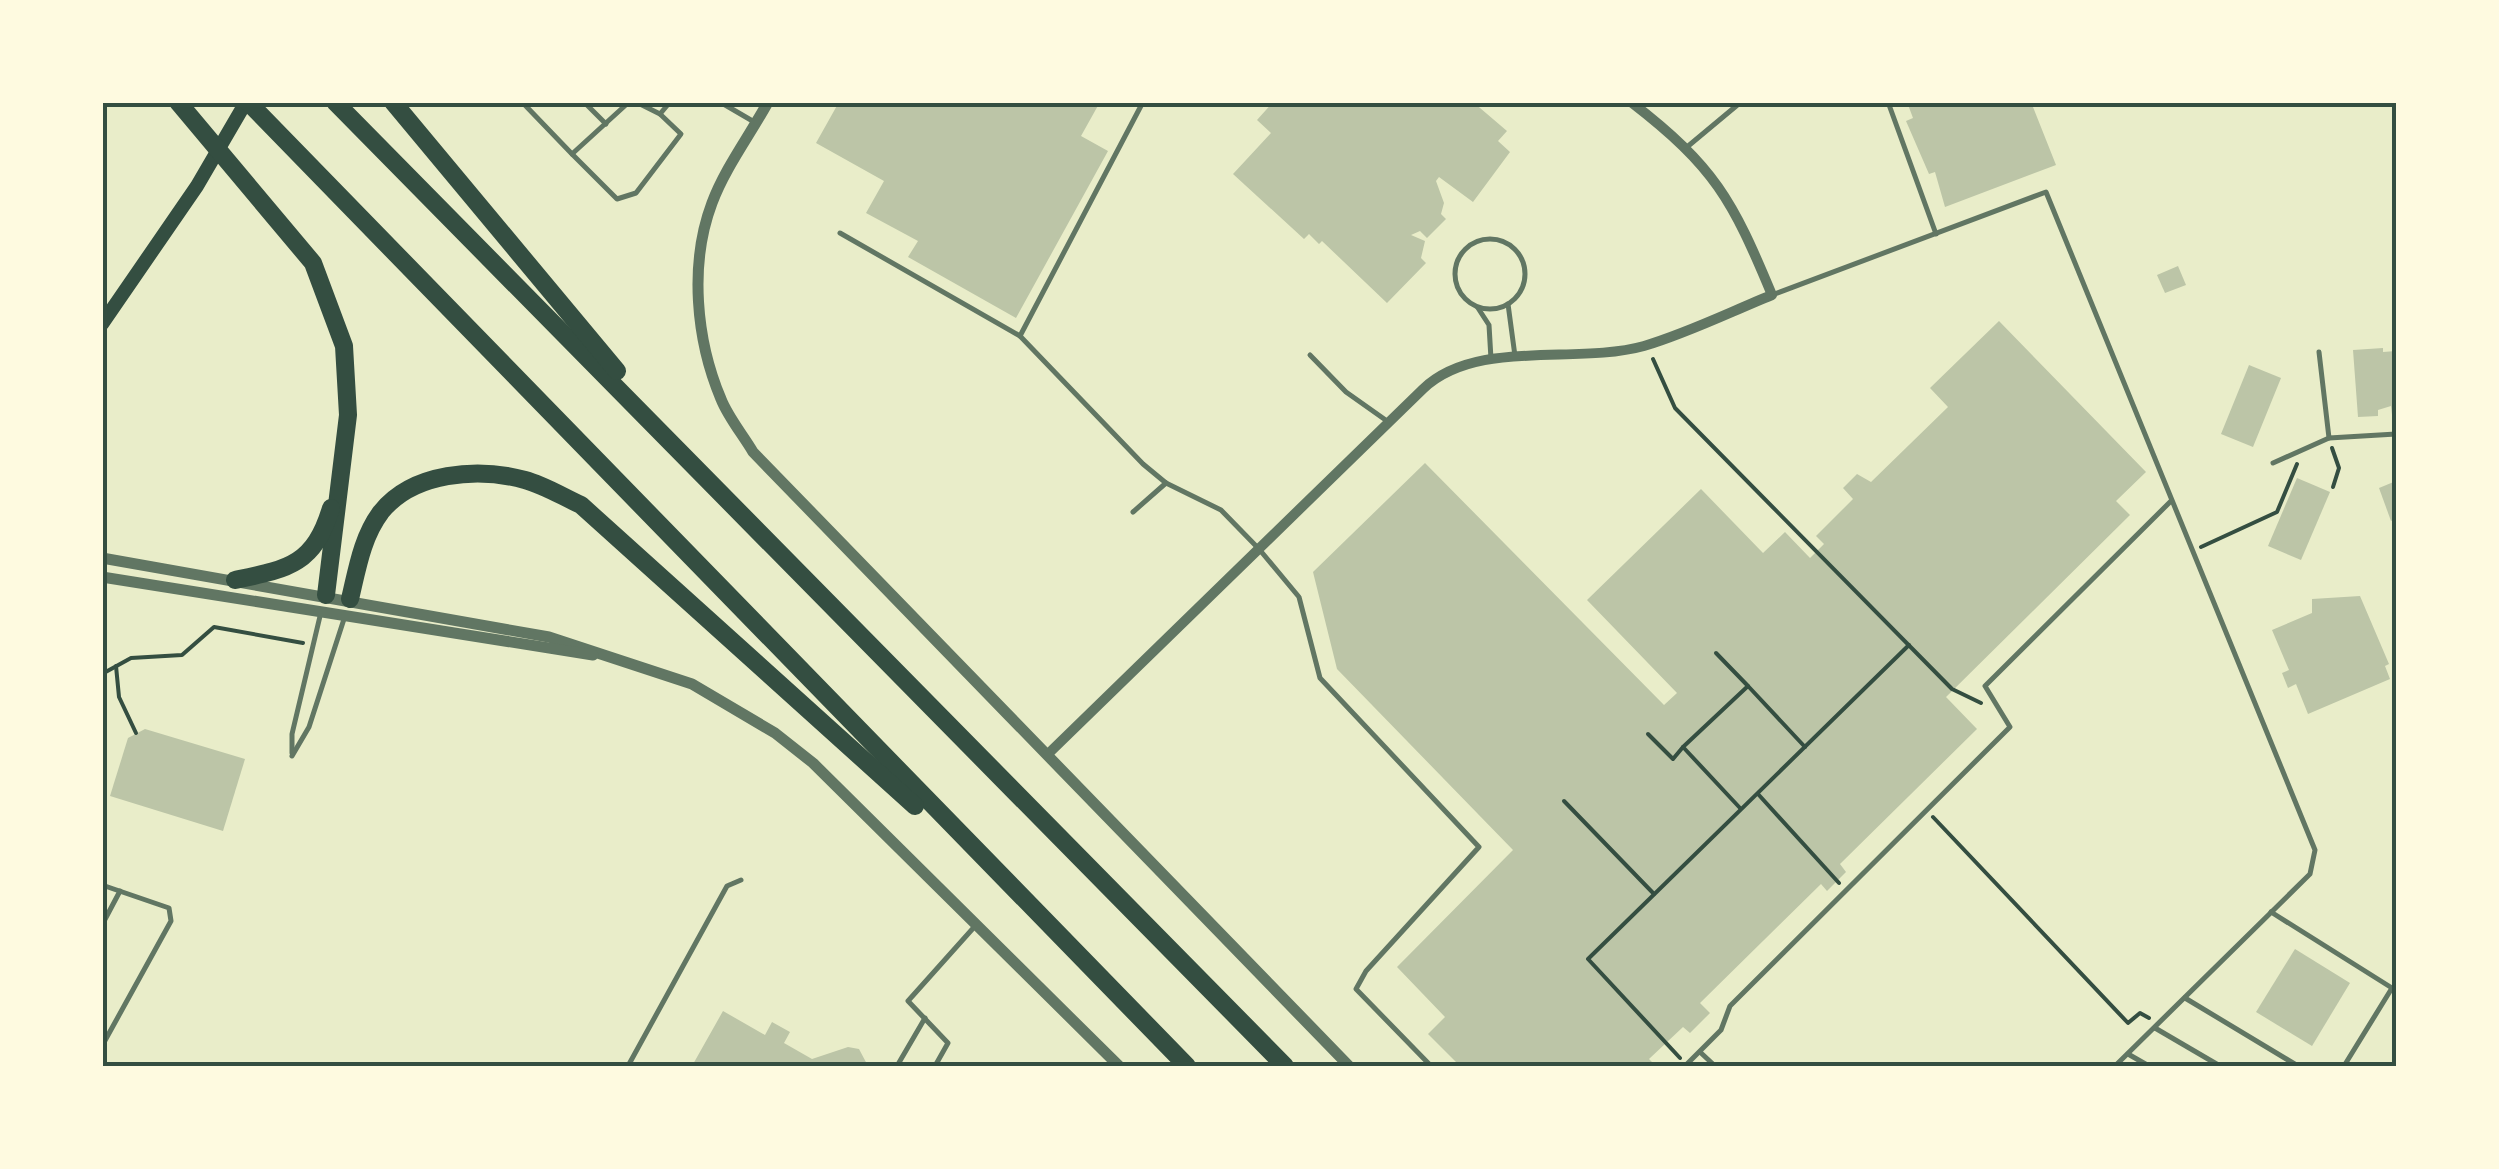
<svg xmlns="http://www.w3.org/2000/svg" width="2499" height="1169" viewBox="0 0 2499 1169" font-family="Overpass,sans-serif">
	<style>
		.building { fill: #bcc5a7 }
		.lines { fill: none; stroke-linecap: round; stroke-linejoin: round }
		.path { stroke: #344e41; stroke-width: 4 }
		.service { stroke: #617663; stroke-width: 5 }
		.minor { stroke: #617663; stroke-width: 10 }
		.tertiary { stroke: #617663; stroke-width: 11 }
		.secondary { stroke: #344e41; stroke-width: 14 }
		.motorway { stroke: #344e41; stroke-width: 18 }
		.neatline { fill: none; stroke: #344e41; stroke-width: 4 }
	</style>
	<rect width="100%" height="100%" fill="#e9edc9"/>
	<g class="building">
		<polygon points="839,102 1100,102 1081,136 1108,151 1016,318 908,257 918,241 866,213 884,181 816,143"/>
		<polygon points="1273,102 1473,102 1507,131 1498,141 1510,152 1473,202 1439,177 1436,181 1444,203 1441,214 1446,219 1427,238 1420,231 1411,235 1425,241 1421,258 1426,263 1387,303 1322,241 1319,244 1309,234 1304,239 1233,174 1271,133 1257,120"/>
		<polygon points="1907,102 2031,102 2056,165 1945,207 1935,172 1929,174 1906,121 1913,118"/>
		<polygon points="2178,266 2186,285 2165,293 2157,275"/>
		<polygon points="1999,321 2146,472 2116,501 2130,515 1946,697 1977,729 1840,864 1846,872 1827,891 1821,884 1700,1003 1710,1013 1690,1033 1683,1027 1649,1059 1656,1066 1460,1066 1428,1034 1445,1017 1397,967 1513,850 1337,669 1313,572 1425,463 1664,705 1677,693 1587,600 1701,489 1763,553 1785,532 1810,558 1824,544 1816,536 1853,499 1843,488 1857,474 1871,482 1948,407 1930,388"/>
		<polygon points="2383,348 2383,352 2396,351 2396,415 2392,415 2391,406 2378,410 2378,416 2358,417 2353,350"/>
		<polygon points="2249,365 2281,378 2253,447 2221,434"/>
		<polygon points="2297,478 2330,492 2301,560 2268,546"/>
		<polygon points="2396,481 2396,518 2391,521 2379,488"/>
		<polygon points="2360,596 2389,664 2385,666 2390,679 2308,714 2296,684 2288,688 2282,673 2289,670 2272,630 2312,613 2312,599"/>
		<polygon points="145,729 245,759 223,831 110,796 128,738"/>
		<polygon points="2295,949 2350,983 2312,1046 2256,1012"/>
		<polygon points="723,1011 765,1035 772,1022 790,1032 784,1043 812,1059 848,1047 859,1049 868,1066 692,1066"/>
	</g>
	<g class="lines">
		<g class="path">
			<polyline points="1653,359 1675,408 1952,689 1981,703"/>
			<polyline points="2332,448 2339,468 2333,487"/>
			<polyline points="2201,547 2277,512 2297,464"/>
			<polyline points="1716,653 1748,686"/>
			<polyline points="116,666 119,697 136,733"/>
			<polyline points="102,674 131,658 182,655 214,627 303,643"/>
			<polyline points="1648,734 1673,759 1683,747"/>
			<polyline points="1758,794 1839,883"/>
			<polyline points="1564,801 1654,894"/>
			<polyline points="1740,808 1683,747 1748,686 1805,747"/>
			<polyline points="1933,817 2128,1023 2140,1013 2149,1018"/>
			<polyline points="1680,1058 1588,959 1909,645"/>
		</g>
		<g class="service">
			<polyline points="522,102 572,154 629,102"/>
			<polyline points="584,102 606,124"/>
			<polyline points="636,102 660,114 670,102"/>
			<polyline points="720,102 756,123"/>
			<polyline points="1888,102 1936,234"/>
			<polyline points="1687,147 1741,102"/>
			<polyline points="572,154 617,199 636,193 681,134 660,114"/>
			<polyline points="840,233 1020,336 1143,102"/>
			<circle cx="1490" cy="274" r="35"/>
			<polyline points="1772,295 2046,192 2315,850 2310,874 2115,1066"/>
			<polyline points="1508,304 1515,356"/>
			<polyline points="1478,308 1489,325 1491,359"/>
			<polyline points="1020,336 1143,464 1166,483 1221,510 1259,549 1299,597 1320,678 1479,847 1366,971 1356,989 1431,1066"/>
			<polyline points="2319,352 2329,438 2396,434"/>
			<polyline points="1310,355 1346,392 1387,421"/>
			<polyline points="2273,463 2329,438"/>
			<polyline points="1133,512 1166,483"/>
			<polyline points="292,753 292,734 321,612"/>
			<polyline points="292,756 309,727 344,619"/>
			<polyline points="102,885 169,908 171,921 102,1046"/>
			<polyline points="2271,912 2392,988 2344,1066"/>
			<polyline points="102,925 120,891"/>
			<polyline points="2185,998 2298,1066"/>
			<polyline points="2155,1028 2220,1066"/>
			<polyline points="1700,1052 1715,1066"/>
			<polyline points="2128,1054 2149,1066"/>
			<polyline points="628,1066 727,886 741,880"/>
			<polyline points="897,1066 925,1018"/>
			<polyline points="935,1066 948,1043 908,1001 976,925"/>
			<polyline points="1685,1066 1721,1030 1730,1006 2010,727 1985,686 2171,501"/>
		</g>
		<path class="minor" d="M1048 754 1423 389C1476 338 1576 365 1644 346 1688 333 1730 312 1772 295 1732 199 1715 167 1631 102"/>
		<g class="tertiary">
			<path d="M768 102C750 135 725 168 712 203 689 264 696 340 721 399 728 417 743 435 753 452L1349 1066"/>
			<polyline points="102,558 549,637 692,684 775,733 813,763 1119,1066"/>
			<polyline points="102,577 593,655"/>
		</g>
		<polyline class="secondary" points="102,324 197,186 246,102"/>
		<g class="motorway">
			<polyline points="178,102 313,263 344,346 348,415 326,595"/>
			<polyline points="248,102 1187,1066"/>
			<polyline points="335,102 1285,1066"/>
			<polyline points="393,102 617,371"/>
			<path d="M235 580C288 569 314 565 331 508"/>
			<path d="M350 599C357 570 362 537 381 512 413 472 478 467 525 480 544 485 563 497 581 505L915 806"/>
		</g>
	</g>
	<rect width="2499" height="1169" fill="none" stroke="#fefae0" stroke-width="210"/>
	<rect x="105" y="105" width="2289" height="959" class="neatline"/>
</svg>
